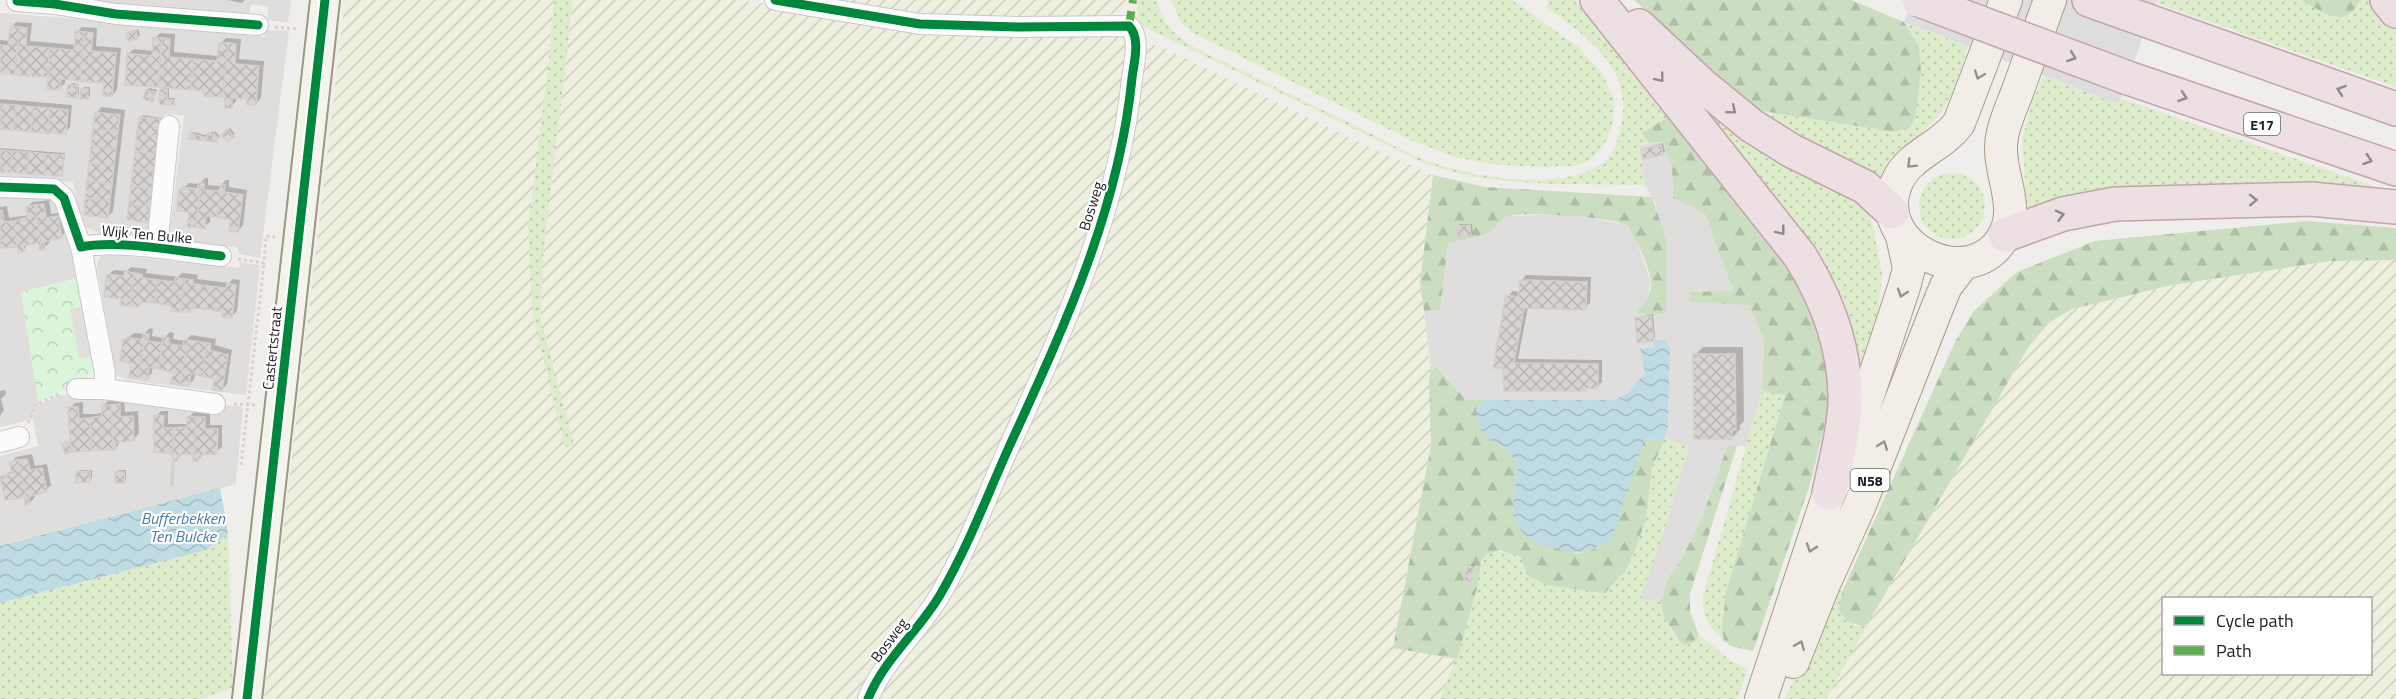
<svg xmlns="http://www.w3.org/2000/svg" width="2396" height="699" viewBox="0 0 2396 699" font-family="'Titillium Web',sans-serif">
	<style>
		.residential { fill: #dfdedc }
		.farmland { fill: url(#farmland-furrows); fill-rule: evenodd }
		.grass { fill: url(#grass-dots) }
		.forest { fill: url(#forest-firs) }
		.park { fill: url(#park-crowns) }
		.parking { fill: #e0dfde }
		.water { fill: url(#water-waves) }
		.pier { fill: #dedddd }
		.shadow { fill: #0003 }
		.building { fill: url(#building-cross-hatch); stroke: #d3d0cc; stroke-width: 1.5 }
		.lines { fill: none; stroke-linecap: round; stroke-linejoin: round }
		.minor-casing { stroke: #c9c8c7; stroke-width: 22 }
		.secondary-casing { stroke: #999a82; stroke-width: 32 }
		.primary-casing { stroke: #a79c86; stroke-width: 34 }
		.motorway-casing { stroke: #c5a2ac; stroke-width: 36 }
		.path { stroke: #dccecd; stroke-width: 3; stroke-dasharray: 3 3; stroke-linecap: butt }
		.minor { stroke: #fdfcfc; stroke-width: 20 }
		.secondary { stroke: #f4f4ed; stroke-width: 28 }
		.primary { stroke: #f3ede7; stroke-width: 32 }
		.motorway { stroke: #ece0e2; stroke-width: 33 }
		.motorway-bridge-casing { stroke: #c5a2ac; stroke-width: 36; stroke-linecap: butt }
		.motorway-bridge { stroke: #ece0e2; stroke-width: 33 }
		.quiet { stroke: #55b145; stroke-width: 8; stroke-dasharray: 15 8; stroke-linecap: butt }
		.cycleway-casing { stroke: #fff; stroke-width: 13 }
		.cycleway { stroke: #00873e; stroke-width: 9 }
		.oneway { stroke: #918a8c }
		.oneway2 { stroke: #95928e }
		.labels { text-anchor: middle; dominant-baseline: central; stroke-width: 4.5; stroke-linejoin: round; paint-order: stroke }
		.shield { fill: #fff; stroke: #646464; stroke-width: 1.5 }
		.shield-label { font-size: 14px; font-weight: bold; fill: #222 }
		.street-label { font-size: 15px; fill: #222; stroke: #fff }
		.water-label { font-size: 16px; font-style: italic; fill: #4a7aab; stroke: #fff }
	</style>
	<defs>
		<pattern id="farmland-furrows" width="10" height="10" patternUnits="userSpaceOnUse" patternTransform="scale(1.5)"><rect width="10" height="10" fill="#efefdf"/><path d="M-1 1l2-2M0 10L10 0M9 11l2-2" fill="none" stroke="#cdcdbf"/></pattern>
		<pattern id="grass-dots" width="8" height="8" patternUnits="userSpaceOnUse" patternTransform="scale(1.5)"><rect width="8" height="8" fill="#ddeccb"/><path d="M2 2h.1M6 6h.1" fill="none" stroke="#bdcaae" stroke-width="1.8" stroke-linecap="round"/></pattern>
		<pattern id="forest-firs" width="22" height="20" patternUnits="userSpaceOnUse" patternTransform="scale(1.5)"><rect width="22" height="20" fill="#cbdec1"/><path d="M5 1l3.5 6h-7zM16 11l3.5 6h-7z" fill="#aebea6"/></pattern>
		<pattern id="park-crowns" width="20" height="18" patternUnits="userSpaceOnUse" patternTransform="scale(1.5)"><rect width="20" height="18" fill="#daf5da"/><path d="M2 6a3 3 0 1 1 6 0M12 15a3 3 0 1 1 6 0" fill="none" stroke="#bbd2bb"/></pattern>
		<pattern id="water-waves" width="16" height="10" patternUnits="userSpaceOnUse" patternTransform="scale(1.5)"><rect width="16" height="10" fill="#bfdbe3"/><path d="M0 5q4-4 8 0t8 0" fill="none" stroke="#a4bcc2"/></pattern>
		<pattern id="building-cross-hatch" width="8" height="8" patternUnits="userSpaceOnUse" patternTransform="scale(1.5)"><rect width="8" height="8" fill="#d7d4d2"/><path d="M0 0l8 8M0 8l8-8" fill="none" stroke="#b8b6b4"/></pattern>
	</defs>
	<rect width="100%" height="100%" fill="#f0eeeb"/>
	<g class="residential">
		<polygon points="76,0 291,0 288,23 267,20 268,7 251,4 249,15"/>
		<polygon points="0,13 107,21 265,37 265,30 289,31 260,258 239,254 237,247 178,243 170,231 184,115 164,114 153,230 150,236 140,239 109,237 87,228 80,219 73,182 0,178"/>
		<polygon points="1662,142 1672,167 1673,198 1705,214 1733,292 1689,292 1749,305 1764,341 1762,391 1746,446 1728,446 1703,515 1682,558 1668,578 1661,601 1639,600 1661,540 1689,446 1665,439 1668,426 1670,349 1666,340 1655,349 1645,373 1637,383 1629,392 1614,400 1466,400 1438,367 1431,370 1424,311 1440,310 1448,243 1473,238 1490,231 1508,216 1566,214 1624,224 1634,235 1651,282 1648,297 1643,306 1635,311 1666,313 1656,204 1645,185 1639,145"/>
		<polygon points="0,194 50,196 59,202 64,216 78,278 21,292 39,405 60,395 223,414 225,405 243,407 236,484 0,545 0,456 38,446 33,419 0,427"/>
		<polygon points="111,255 239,268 240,262 260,265 246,395 126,380 116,375 97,266 100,256"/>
	</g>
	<g class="farmland">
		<polygon points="345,0 554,0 533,317 565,447 574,444 541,318 540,301 543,256 573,0 740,0 913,28 1123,36 1126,48 1121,110 1083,258 942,577 862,699 264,699"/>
		<polygon points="847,0 1127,0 1127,5 1116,13 1085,22 976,20 846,4"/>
		<polygon points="1147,43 1162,47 1380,152 1433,175 1420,283 1431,370 1431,445 1393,647 1457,659 1440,699 878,699 881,688 950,600 1032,418 1099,262 1129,151 1142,51"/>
		<path d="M2396 260V699H1826L1867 625 2029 346 2051 322 2072 309 2172 285 2331 261ZM2164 598H2370V674H2164Z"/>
	</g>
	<g class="grass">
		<polygon points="554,0 573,0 543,256 541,319 574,445 565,447 533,317 528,227 548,68"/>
		<path d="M1138 0H1157C1162 24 1177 37 1197 49 1248 74 1300 99 1352 124 1376 136 1400 150 1425 160 1469 177 1566 194 1605 161 1618 149 1622 128 1623 111 1626 62 1581 32 1546 7L1550 0H1575L1670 116 1642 133 1649 143 1639 146 1645 185C1571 183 1492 189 1422 162L1143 26 1138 18Z"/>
		<polygon points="1171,0 1512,0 1578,47 1602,73 1614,100 1613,121 1608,138 1599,151 1587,162 1573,166 1542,167 1490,164 1455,157 1411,140 1193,33 1182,24"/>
		<polygon points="2157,0 2301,0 2358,6 2361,0 2368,0 2396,30 2396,87 2156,3"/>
		<polygon points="1904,22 1968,47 1952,94 1941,113 1880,175 1793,135 1756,110 1894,132 1909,128 1915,118 1919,46"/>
		<polygon points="2043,76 2118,104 2120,98 2396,194 2177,187 2077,193 2027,207 2022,140 2031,106"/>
		<polygon points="1687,91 1852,191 1870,212 1882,274 1878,312 1859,368"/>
		<circle cx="1952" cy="206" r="33"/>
		<path d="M1762 391 1785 394 1726 592 1722 627 1724 641C1708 625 1703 619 1703 596Z"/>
		<path d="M1665 439 1689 446 1661 540 1640 600 1661 601C1664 617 1671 636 1685 645L1693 643 1699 635 1732 662 1748 669 1737 699H1440C1454 666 1465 633 1474 598 1478 583 1479 567 1486 554L1501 550 1521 557 1646 519 1652 467Z"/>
		<polygon points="236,484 220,488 228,534 233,688 202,699 0,699 0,545"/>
		<polygon points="1836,582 1842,583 1840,588 1843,590 1838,610 1855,626 1867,625 1826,699 1785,699"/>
	</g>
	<g class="forest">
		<polygon points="1634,0 1851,0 1904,22 1919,46 1921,72 1915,118 1909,128 1894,132 1756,110"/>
		<path d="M2301 0H2361C2343 31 2324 12 2301 0Z"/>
		<polygon points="1670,116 1732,195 1799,285 1822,321 1830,403 1811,481 1753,651 1733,647 1724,641 1722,627 1726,592 1785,395 1762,391 1764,341 1749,305 1690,302 1689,292 1733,291 1705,214 1673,198 1672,167 1662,142 1649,143 1642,133"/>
		<path d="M1433 175 1485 187 1652 197 1666 238V313L1647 315 1635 312C1644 305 1653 294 1651 281 1650 270 1633 228 1624 224 1610 217 1525 211 1510 216 1503 217 1497 226 1492 230 1479 238 1462 240 1448 243L1440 310 1424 311 1420 283Z"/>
		<path d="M2307 221 2396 228V260L2331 261 2172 285 2072 309 2050 322 2029 346 1867 625C1853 626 1846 621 1838 610L1843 590 1955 342 1974 311 2017 272 2095 241Z"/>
		<polygon points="1437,367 1466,400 1486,400 1476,409 1491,441 1505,447 1518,465 1512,513 1524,537 1577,554 1599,548 1644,440 1665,439 1652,467 1646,519 1635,549 1626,570 1605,593 1546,585 1527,575 1521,557 1501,550 1486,554 1481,562 1478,584 1457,659 1393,648 1431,445 1429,380 1431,370"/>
		<polygon points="1728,445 1737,446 1690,594 1690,612 1699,635 1693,643 1685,645 1680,642 1664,617 1661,601 1668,578 1682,558 1703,515"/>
	</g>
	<path class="park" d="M78 278 83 307 70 309 79 359 92 356 95 367C85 385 56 393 38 401L21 292Z"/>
	<polygon class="parking" points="83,307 92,356 79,359 70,309"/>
	<g class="water">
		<path d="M1655 339 1666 340 1670 349 1668 426 1665 439 1644 440 1612 538C1579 564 1559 549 1524 537L1512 513 1518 465 1505 447 1491 441 1480 429 1476 409 1486 400H1614L1629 392 1645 373 1640 348H1654Z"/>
		<polygon points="220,488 228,534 206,550 0,603 0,546"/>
	</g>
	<polygon class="pier" points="1913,0 2157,0 2118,104 1904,22"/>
	<g class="shadow">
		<polygon points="227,0 245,0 242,3"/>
		<polygon points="16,22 32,23 30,41 76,45 77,32 82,27 97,28 96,46 121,48 117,90 112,95 106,81 65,78 65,83 60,88 49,76 0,72 0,40 10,41 11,27"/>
		<polygon points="138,29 140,35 137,38 128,33"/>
		<polygon points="160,33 175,34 174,52 219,56 220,44 226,38 241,39 239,59 264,61 261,98 256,103 248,98 236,97 236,101 231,107 227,96 206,89 169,87 169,98 175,98 175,101 173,104 160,103 161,90 165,86 128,54 134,49 154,51 155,38"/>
		<polygon points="72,83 79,84 79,94 76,96 70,85"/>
		<polygon points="84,87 90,87 90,96 87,98 82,89"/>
		<polygon points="149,88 157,90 153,100 147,91"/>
		<polygon points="0,99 72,105 70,127 65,133 0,127"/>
		<polygon points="102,107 125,110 113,211 108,217 97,112"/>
		<polygon points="143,115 161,118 154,183 154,200 151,203 149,219 147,221 140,118"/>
		<polygon points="230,128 235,134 228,140 223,135"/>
		<polygon points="193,132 209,136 211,132 216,132 220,136 216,141 191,134"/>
		<polygon points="1663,143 1665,152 1662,154 1643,149"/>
		<polygon points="0,148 65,153 63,172 61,174 0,170"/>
		<polygon points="205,178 208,178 208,185 220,186 226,180 229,180 229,187 247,190 243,225 238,231 232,219 210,215 210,222 204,227 190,211 181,190 189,183 199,184"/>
		<polygon points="49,200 51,214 63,212 66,231 61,237 49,240 50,242 44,248 39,242 28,243 23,251 18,245 0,247 0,207 7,206 9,218 29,215 27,207 33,202"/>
		<polygon points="1460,224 1472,224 1473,233 1470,235 1458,226"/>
		<polygon points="131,267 147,269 146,273 178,277 182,273 191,274 198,275 197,279 229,283 233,279 240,280 237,311 232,316 225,310 194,306 190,311 174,304 143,301 139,305 123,297 108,275 114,270 127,271"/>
		<polygon points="1526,275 1591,277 1590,303 1585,308 1528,307 1518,359 1602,360 1602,382 1597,387 1588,387 1586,390 1506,390 1508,296 1513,291 1520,292 1521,281"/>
		<polygon points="1653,314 1655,337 1653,340 1636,318"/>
		<polygon points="150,328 153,329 152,336 164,338 170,332 174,333 173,339 185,341 191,335 216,339 215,345 232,350 227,384 222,390 216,378 195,373 194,380 188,385 170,369 153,366 152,373 147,378 132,361 125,340 134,333 144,334"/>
		<polygon points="1703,347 1743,347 1744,421 1740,425 1740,429 1732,438 1695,355"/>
		<polygon points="5,390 6,394 1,399 4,410 0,416 0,391"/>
		<polygon points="124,400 125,412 138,411 139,433 134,439 121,441 116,448 71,451 64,443 72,440 70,408 75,403 83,402 83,414 96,414 104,412 103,406 108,401"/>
		<polygon points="161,411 168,411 168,424 189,424 189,417 194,412 210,412 210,425 222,425 222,447 216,452 203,454 198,460 194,453 182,453 177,460 156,416"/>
		<polygon points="32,454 35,466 47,464 51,485 46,490 34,494 35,497 30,503 25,497 6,499 2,477 13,470 11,463 16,457"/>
		<polygon points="80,470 92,470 92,478 90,481 77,472"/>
		<polygon points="119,470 126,470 126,479 124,482 117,473"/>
		<polygon points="1471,564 1475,565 1469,580 1469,566"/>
	</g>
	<g class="building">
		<polygon points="10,26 19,27 15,75 0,73 0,45 8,46"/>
		<polygon points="19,27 27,28 26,46 50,48 48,77 15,75"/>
		<polygon points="75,31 84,32 80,81 61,79 60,90 47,89 50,48 74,50"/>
		<polygon points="136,31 138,39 128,41 126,33"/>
		<polygon points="84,32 93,33 91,51 116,53 112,96 102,96 104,83 80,81"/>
		<polygon points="153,38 162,38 158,87 125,85 127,53 152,56"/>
		<polygon points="162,38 170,39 169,57 194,59 190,90 158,87"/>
		<polygon points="219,43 228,43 223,97 204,96 204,91 190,90 194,59 217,61"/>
		<polygon points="228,43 236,44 235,64 259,66 256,105 246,104 247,99 232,98 232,108 225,108 225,98 223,97"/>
		<polygon points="68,85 78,85 77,98 67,97"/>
		<polygon points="81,89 88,89 88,99 80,99"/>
		<polygon points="160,89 167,90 167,100 174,100 174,105 159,104"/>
		<polygon points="146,90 155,92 153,102 143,99"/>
		<polygon points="0,104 16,105 14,130 0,129"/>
		<polygon points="16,105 33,107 31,132 14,130"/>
		<polygon points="33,107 50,108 48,133 31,132"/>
		<polygon points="50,108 68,110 66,134 48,133"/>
		<polygon points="95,112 120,115 118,132 93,129"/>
		<polygon points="139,117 160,119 158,137 137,134"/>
		<polygon points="93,129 118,132 116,149 91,146"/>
		<polygon points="227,129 234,137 228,142 221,135"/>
		<polygon points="190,133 207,138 207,133 214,134 218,138 217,142 189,139"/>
		<polygon points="137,134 158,137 156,154 135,151"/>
		<polygon points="1661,145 1663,155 1643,159 1641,149"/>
		<polygon points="91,146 116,149 114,166 89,163"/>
		<polygon points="0,150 12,151 10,172 0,172"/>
		<polygon points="12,151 29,152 27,174 10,172"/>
		<polygon points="135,151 156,154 154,170 133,168"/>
		<polygon points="29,152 46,154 44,175 27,174"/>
		<polygon points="46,154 64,155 62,176 44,175"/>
		<polygon points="89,163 114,166 112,184 87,181"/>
		<polygon points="133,168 154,170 152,188 131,186"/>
		<polygon points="87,181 112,184 110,201 85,198"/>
		<polygon points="198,183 201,183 196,227 187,227 189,212 177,211 179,189 183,190 182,187 198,189"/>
		<polygon points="201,183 204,183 204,190 219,191 221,185 217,217 206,216 205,229 196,227"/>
		<polygon points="221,185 225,185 224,192 243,195 238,232 229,231 230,220 217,217"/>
		<polygon points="131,186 152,188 150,207 129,204"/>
		<polygon points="85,198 110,201 108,218 84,215"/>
		<polygon points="44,204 46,218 58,216 62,238 44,242 45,249 42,250 35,205"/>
		<polygon points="129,204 150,207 148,223 127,220"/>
		<polygon points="35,205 42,250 39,250 38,243 23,246 24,252 18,253 14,221 28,217 26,207"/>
		<polygon points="2,210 4,222 14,221 17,247 0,248 0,211"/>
		<polygon points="1470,225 1471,236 1458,237 1457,226"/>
		<polygon points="125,271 134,273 130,306 120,305 121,299 104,297 107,274 124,276"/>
		<polygon points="134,273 142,274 142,278 158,280 155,303 140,302 139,307 130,306"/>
		<polygon points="175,278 185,279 181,312 171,311 172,306 155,303 158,280 175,282"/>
		<polygon points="185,279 193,280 193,284 209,286 206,309 191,308 190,312 181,312"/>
		<polygon points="1520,280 1587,282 1586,310 1524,308 1514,363 1598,364 1598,389 1586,388 1586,391 1504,391 1503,368 1493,368 1506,295 1518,297"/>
		<polygon points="227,283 236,285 232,318 222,317 223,312 206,309 209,286 226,288"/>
		<polygon points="1651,316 1654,341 1637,343 1635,318"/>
		<polygon points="143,333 146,334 138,378 129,377 131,363 120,361 123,339 126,340 127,337 142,340"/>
		<polygon points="146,334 149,334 148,341 162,343 159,369 149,367 148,380 138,378"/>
		<polygon points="163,337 169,338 169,344 183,346 184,340 188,340 180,385 171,383 173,373 159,369"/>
		<polygon points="188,340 207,343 203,376 191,374 189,386 180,385"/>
		<polygon points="207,343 211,344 210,350 228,355 222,391 213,390 214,379 203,376"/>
		<polygon points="1693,354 1735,354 1736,430 1732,430 1732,439 1694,439"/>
		<polygon points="120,404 120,417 133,416 134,440 115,443 116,449 113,450 111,405"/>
		<polygon points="102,405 111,405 113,450 91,451 90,418 102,416"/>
		<polygon points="68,407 78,407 79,419 90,418 91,451 71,452"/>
		<polygon points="154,415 164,416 163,428 174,428 173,454 154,452"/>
		<polygon points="187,416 196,417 194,461 192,461 193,455 178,454 178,461 174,461 173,486 171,486 174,428 187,427"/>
		<polygon points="196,417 205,417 205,429 218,429 217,454 199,455 198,461 194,461"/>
		<polygon points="70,441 71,452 65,454 62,443"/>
		<polygon points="27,459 30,470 42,468 47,491 29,497 30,504 28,504 18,460"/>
		<polygon points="18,460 28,504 25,505 24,498 5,500 0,477 12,473 9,462"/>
		<polygon points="90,471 90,482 76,483 76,472"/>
		<polygon points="115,472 124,472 125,483 115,483"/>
		<polygon points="1468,565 1473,567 1470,582 1464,580"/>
	</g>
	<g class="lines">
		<g class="minor-casing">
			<g id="minor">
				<path d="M775 0 920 24 1017 27 1129 26C1141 38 1134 62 1132 78 1119 210 1064 327 1009 447 987 496 968 547 940 595 919 631 884 659 868 699"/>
				<polyline points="17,1 55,4 116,14 258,25"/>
				<path d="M0 187 54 189 64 198 81 247C117 239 183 252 221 256"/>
				<polyline points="81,247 105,373 104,389"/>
				<polyline points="157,248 169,126"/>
				<polyline points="77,389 104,389 215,404"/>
				<polyline points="0,442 19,437"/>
			</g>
		</g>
		<g class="secondary-casing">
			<polyline id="secondary" points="247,699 325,0"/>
		</g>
		<g class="primary-casing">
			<g id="primary">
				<path d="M2006 0 1959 123C1942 147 1909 154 1897 182 1868 246 1971 296 2004 236 2019 208 2002 180 2001 151 2000 131 2011 109 2018 90 2029 60 2039 30 2050 0"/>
				<polyline points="1793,662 1824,584 1860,505 1939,303 1946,286 1963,264"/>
				<polyline points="1761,699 1829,493 1848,456 1904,287 1909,268 1902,236"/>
			</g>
		</g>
		<g class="motorway-casing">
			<g id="motorway">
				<path d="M1597 0 1800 256C1828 301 1846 349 1845 402 1844 433 1835 463 1829 493"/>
				<polyline points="2089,0 2396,109"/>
				<polyline points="2387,0 2396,11"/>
				<polyline points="1639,26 1702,85 1752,126 1792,151 1865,187 1892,212"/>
				<polyline points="2128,78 2396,169"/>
				<polyline points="2005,235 2063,214 2115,204 2311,199 2396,207"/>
			</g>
		</g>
		<g class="path">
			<polyline points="275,27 298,29"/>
			<polyline points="238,259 264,263 266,236 275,237"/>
			<polyline points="234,404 258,405"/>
			<polyline points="28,423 35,405 61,393"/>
			<polyline points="241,465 264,263"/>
		</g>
		<use href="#minor" class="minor"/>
		<use href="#secondary" class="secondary"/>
		<use href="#primary" class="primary"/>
		<use href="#motorway" class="motorway"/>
		<g class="motorway-bridge-casing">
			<polyline id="motorway-bridge" points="1919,0 2128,78"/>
		</g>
		<use href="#motorway-bridge" class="motorway-bridge"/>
		<polyline class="quiet" points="1129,26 1133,0"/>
		<g class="cycleway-casing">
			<g id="cycleway">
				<path d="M775 0 920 24 1017 27 1129 26C1141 38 1134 62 1132 78 1119 210 1064 327 1009 447 987 496 968 547 940 595 919 631 884 659 868 699"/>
				<polyline points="17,1 55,4 116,14 258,25"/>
				<path d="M0 187 54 189 64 198 81 247C117 239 183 252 221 256"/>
				<polyline points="247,699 325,0"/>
			</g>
		</g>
		<use href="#cycleway" class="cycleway"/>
	</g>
	<defs><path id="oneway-chevron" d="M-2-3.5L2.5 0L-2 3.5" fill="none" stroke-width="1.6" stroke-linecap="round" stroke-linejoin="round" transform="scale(1.5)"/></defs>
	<g class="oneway">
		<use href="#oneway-chevron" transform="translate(2072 57) rotate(21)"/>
		<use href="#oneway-chevron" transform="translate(1660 78) rotate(51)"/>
		<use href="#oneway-chevron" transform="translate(2341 90) rotate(-161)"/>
		<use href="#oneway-chevron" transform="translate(2183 97) rotate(19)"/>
		<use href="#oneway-chevron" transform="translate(1732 110) rotate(40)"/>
		<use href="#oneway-chevron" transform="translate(2368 160) rotate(19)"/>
		<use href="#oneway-chevron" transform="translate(2253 200) rotate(-1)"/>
		<use href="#oneway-chevron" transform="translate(2060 215) rotate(-15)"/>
		<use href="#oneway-chevron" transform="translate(1781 231) rotate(52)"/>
	</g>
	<g class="oneway2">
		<use href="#oneway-chevron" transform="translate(1979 75) rotate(110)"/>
		<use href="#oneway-chevron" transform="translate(1911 164) rotate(135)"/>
		<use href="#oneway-chevron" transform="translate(1902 293) rotate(108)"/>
		<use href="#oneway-chevron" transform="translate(1883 445) rotate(-69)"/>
		<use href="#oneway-chevron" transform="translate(1811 548) rotate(109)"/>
		<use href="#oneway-chevron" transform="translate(1800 645) rotate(-68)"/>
	</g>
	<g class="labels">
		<g class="shield">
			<rect x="2244" y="113" width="36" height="22" rx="4.5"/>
			<rect x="1850.5" y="469" width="39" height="22" rx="4.5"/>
		</g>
		<g class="shield-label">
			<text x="2262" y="124">E17</text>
			<text x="1870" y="480">N58</text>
		</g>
		<g class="street-label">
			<text transform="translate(1091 206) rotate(-73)">Bosweg</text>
			<text transform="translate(147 234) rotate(5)">Wijk Ten Bulke</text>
			<text transform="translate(272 348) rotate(-84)">Castertstraat</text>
			<text transform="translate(889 640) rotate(-53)">Bosweg</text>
		</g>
		<g class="water-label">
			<text x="183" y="518">Bufferbekken<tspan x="183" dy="18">Ten Bulcke</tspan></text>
		</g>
	</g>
	<rect x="2162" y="597" width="210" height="78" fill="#ffffff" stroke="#a7a7a7" stroke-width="1.5"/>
	<rect x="2174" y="616" width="30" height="9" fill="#00873e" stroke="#a7a7a7" stroke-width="1.5"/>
	<text x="2216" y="627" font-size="18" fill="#222222">Cycle path</text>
	<rect x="2174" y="646" width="30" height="9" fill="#55b145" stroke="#a7a7a7" stroke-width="1.5"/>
	<text x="2216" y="657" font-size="18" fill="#222222">Path</text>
</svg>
